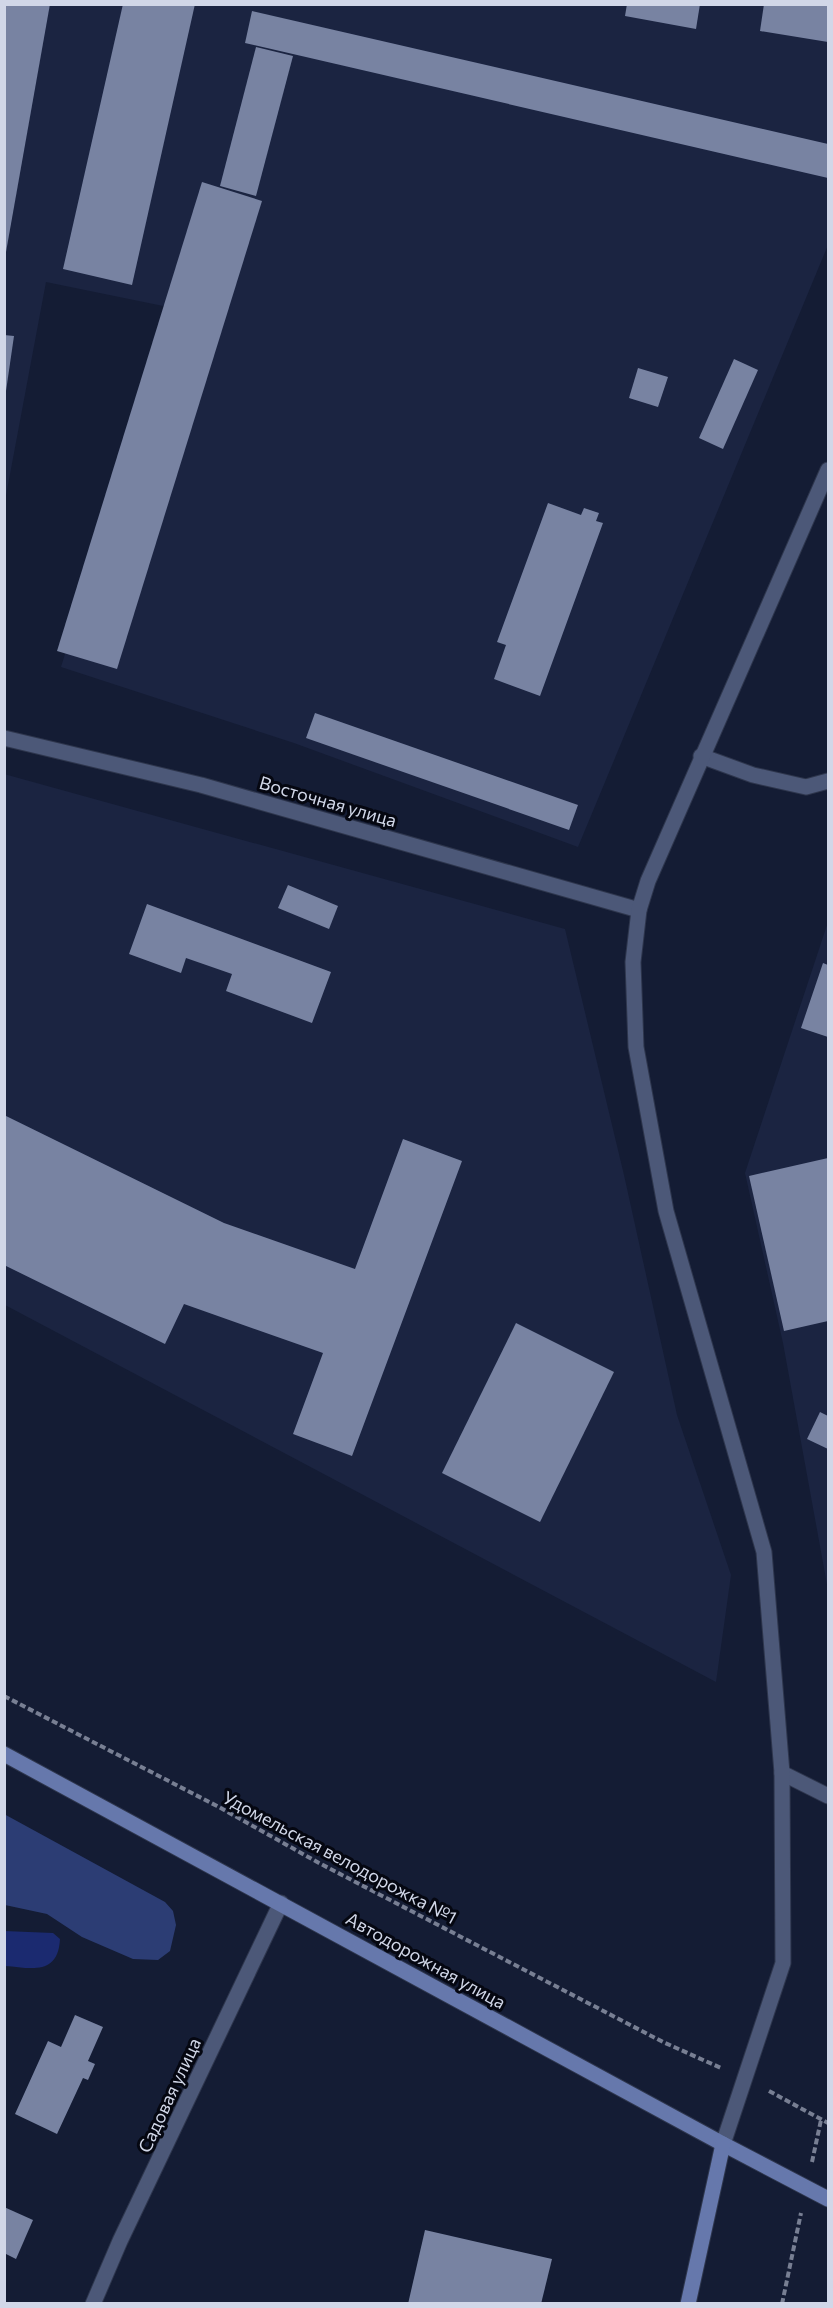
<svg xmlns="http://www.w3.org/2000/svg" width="833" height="2308" viewBox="0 0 833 2308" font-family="Commissioner,sans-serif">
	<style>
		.built { fill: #1b2441 }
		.green { fill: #2c3d74 }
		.water { fill: #1b2a70 }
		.building { fill: #7883a2 }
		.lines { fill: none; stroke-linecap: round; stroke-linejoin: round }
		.service-casing { stroke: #2e364d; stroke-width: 17 }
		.minor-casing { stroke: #2e364d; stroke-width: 17 }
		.tertiary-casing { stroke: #2e364d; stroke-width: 17 }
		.secondary-casing { stroke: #2e364d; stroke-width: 17 }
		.path { stroke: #787f93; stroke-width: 4; stroke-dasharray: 6 3; stroke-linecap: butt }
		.service { stroke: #4c5878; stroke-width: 15 }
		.minor { stroke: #4c5878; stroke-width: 15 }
		.tertiary { stroke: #4c5878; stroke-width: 15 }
		.secondary { stroke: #6678ac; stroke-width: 15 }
		.labels { text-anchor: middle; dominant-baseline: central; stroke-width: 6; stroke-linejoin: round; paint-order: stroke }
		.street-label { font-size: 18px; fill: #d1d7e8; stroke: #050711 }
	</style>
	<rect width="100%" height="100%" fill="#141c34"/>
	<g class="built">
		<polygon points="5,5 828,5 828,245 578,847 294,743 61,667 173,308 46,282 5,501"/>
		<polygon points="4,774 565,929 624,1175 677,1415 731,1575 716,1682 5,1305"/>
		<polygon points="828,922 828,1590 783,1343 745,1173"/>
	</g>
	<polygon class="green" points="4,1814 165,1902 173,1911 176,1925 170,1951 158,1960 133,1959 82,1937 47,1914 5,1905"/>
	<path class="water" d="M4 1931 53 1933 60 1939C58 1976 31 1968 5 1966Z"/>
	<g class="building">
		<polygon points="4,4 50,4 6,252 4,252"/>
		<polygon points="123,4 195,4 132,285 63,269"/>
		<polygon points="627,4 700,4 696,29 625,16"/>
		<polygon points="764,4 828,4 828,42 760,31"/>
		<polygon points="252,11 828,144 828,178 245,43"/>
		<polygon points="256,47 293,56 256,196 220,186"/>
		<polygon points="202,182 262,201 117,669 57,651"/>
		<polygon points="4,335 14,336 6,391 4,391"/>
		<polygon points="734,359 758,370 723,449 699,438"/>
		<polygon points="638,368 668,377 658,407 629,398"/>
		<polygon points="548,503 581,515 584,508 599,513 596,521 603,523 540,696 494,679 506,645 497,642"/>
		<polygon points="315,713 578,805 569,830 306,738"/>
		<polygon points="288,885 338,906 329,929 278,908"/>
		<polygon points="147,904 331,972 312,1023 226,991 232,974 186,958 181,973 129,954"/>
		<polygon points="823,963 828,965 828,1037 801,1028"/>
		<polygon points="4,1115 224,1223 355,1269 403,1139 462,1161 352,1456 293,1434 323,1353 184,1304 165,1344 4,1265"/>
		<polygon points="828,1158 828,1321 784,1331 749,1176"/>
		<polygon points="516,1323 614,1372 540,1522 442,1473"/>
		<polygon points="820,1412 828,1416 828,1449 807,1439"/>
		<polygon points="75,2015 103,2027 88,2061 95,2064 88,2080 83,2078 57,2134 15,2114 48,2041 61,2047"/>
		<polygon points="4,2207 33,2220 16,2259 4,2253"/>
		<polygon points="425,2230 552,2259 541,2304 408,2304"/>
	</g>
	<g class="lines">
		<g class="service-casing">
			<g id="service">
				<polyline points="701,756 753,775 806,787 828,781"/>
				<polyline points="782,1773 828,1796"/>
			</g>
		</g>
		<g class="minor-casing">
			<g id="minor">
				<polyline points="4,738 201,785 639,910"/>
				<polyline points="93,2304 120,2241 281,1903"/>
			</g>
		</g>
		<g class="tertiary-casing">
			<polyline id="tertiary" points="723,2144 783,1963 782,1773 764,1552 666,1211 636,1047 633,962 639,910 648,881 828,470"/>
		</g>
		<g class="secondary-casing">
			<g id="secondary">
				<polyline points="4,1754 723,2144 828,2199"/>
				<polyline points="688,2304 723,2144"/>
			</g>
		</g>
		<g class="path">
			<polyline points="4,1696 217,1806 319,1863 663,2042 721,2068"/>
			<polyline points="769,2091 828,2123"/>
			<polyline points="812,2162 821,2120"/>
			<polyline points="782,2304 801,2213"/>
		</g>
		<use href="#service" class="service"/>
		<use href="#minor" class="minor"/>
		<use href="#tertiary" class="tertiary"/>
		<use href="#secondary" class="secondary"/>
	</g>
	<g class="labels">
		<g class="street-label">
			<text transform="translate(328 801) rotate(16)">Восточная улица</text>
			<text transform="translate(340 1857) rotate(28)">Удомельская велодорожка №1</text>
			<text transform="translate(426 1960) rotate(29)">Автодорожная улица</text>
			<text transform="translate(169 2095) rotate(-65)">Садовая улица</text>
		</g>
	</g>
	<rect width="833" height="2308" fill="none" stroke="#d1d7e8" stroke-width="12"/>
</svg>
